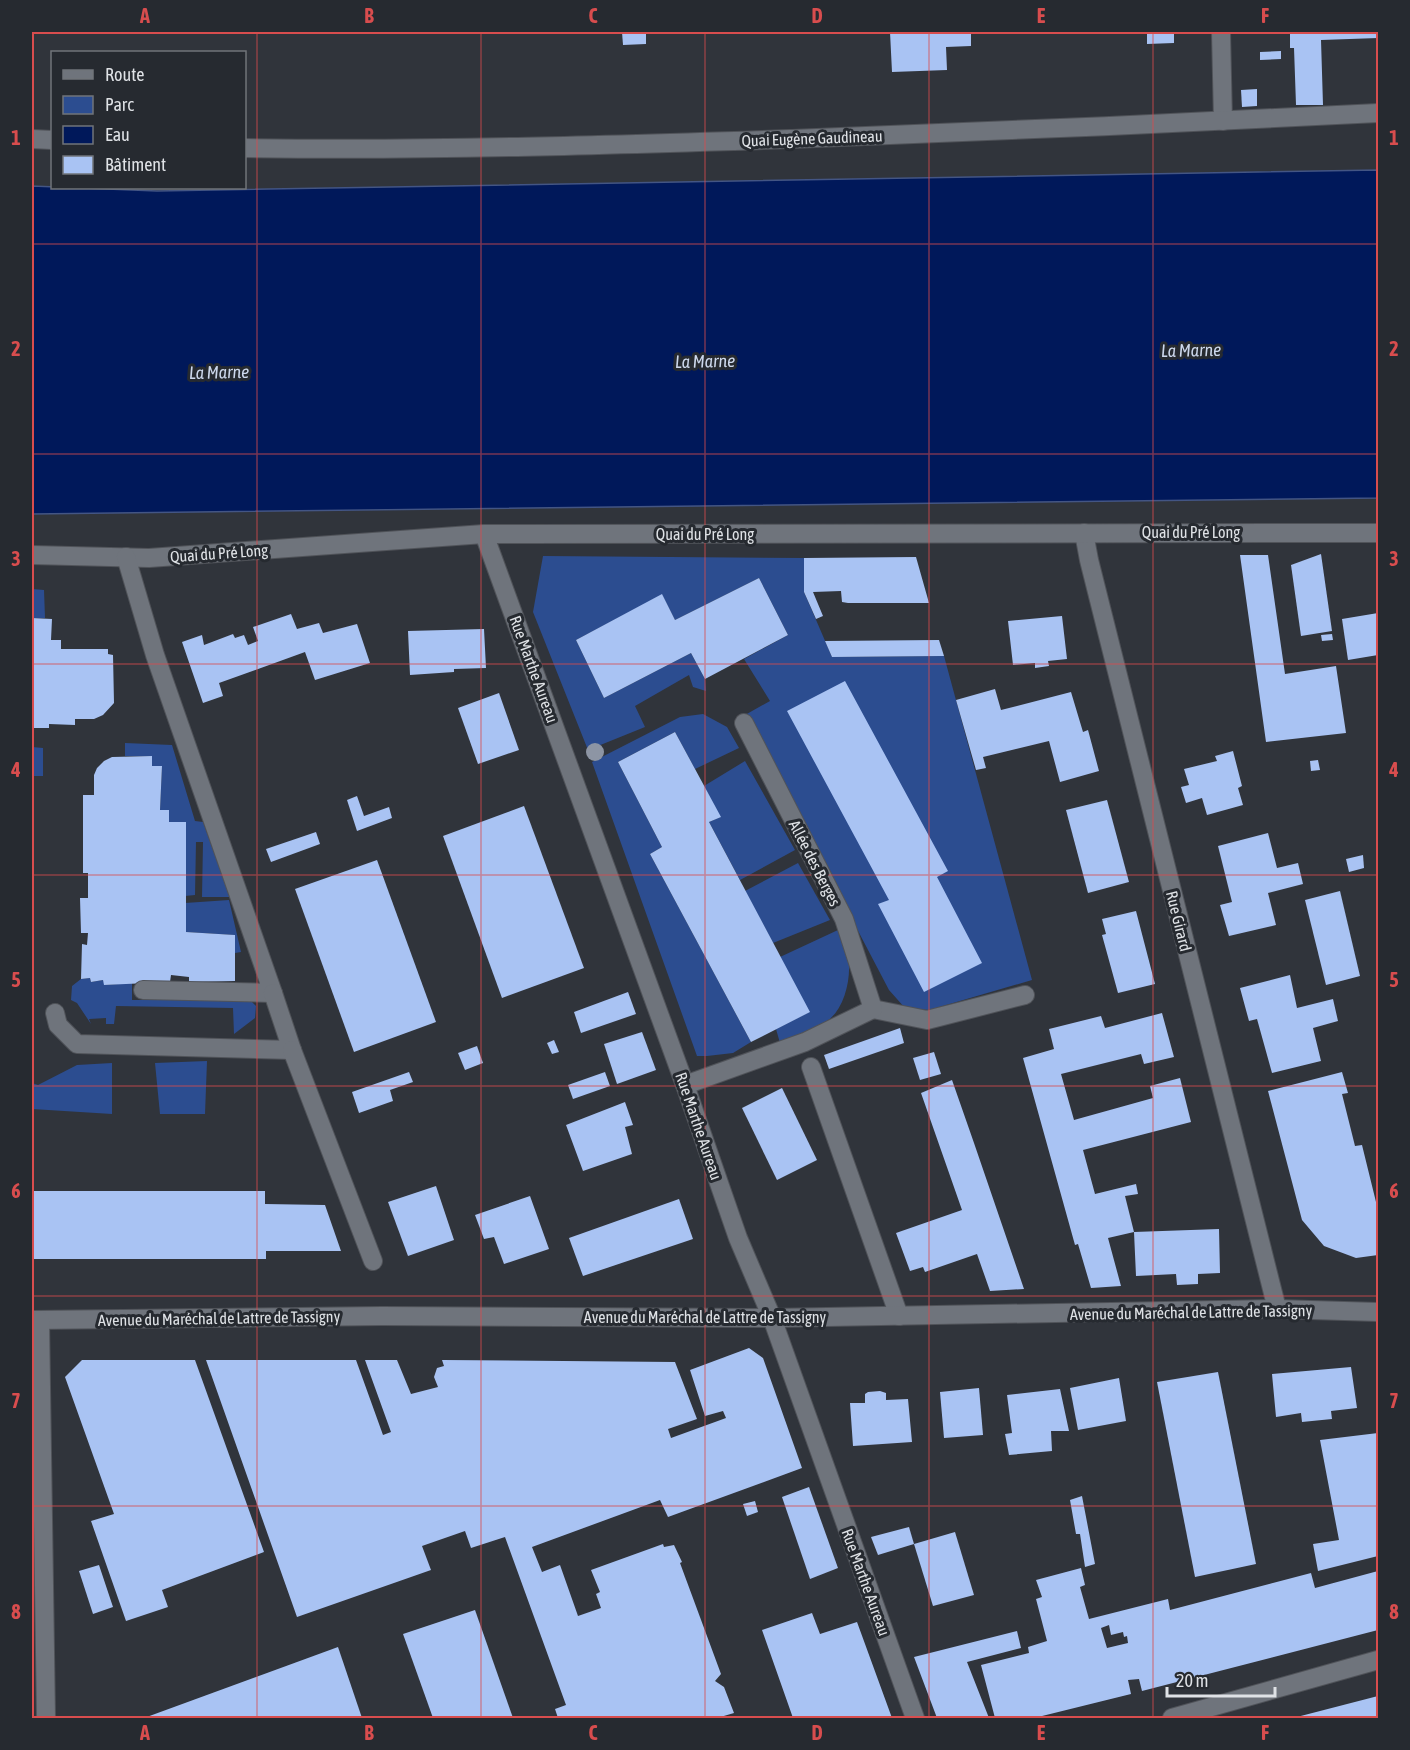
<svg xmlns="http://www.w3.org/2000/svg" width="1410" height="1750" viewBox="0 0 1410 1750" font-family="'Asap Condensed',sans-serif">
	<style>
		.green { fill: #2c4d90 }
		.water { fill: #00185a; stroke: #435584; stroke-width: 1.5 }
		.building { fill: #a9c3f3; fill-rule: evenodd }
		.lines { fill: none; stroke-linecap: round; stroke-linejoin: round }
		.minor-casing { stroke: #505359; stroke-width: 20 }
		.minor { stroke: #6f747c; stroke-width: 18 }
		.tree { fill: #8d95a4 }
		.grid { fill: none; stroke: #d84d4e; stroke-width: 1.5; stroke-opacity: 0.55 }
		.labels { text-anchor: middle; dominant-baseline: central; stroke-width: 6; stroke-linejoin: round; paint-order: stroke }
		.street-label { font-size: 16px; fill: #dfe2e6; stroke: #262a30 }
		.water-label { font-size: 18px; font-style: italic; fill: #cdd8ec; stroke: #262a30 }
		.neatline { fill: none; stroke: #d84d4e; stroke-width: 2 }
		.grid-label { font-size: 20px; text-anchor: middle; font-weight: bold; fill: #d84d4e }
	</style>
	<rect width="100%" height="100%" fill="#30343b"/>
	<g class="green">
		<polygon points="543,556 804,558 804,592 832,657 944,656 1032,980 929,1010 905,1008 889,990 745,715 770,701 744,659 788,635 759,578 675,620 662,595 576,640 604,698 691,653 705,679 706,691 693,687 689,675 635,706 645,727 588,750 533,612"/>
		<polygon points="32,589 44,590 45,618 32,618"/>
		<polygon points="703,714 727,727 739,748 695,769 675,732 618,762 662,847 650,854 751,1042 733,1053 707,1056 697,1056 592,762 680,717"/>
		<polygon points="125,743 172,745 195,821 203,822 230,897 202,897 203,842 196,842 195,895 185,896 169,822 169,810 160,810 162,766 152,766 152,756 125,756"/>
		<polygon points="32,747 43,748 43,776 32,776"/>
		<polygon points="745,761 795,850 740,880 709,822 720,817 704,786"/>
		<polygon points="798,863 830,920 773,943 745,891"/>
		<polygon points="229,900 241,952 235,953 234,935 186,932 185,903"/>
		<path d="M838 930C841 938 847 948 848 956 852 976 845 1009 827 1021 814 1030 794 1036 780 1043L776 1029 809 1012 780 957Z"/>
		<polygon points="90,978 91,982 103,980 105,985 132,983 132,1000 250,1000 256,1006 255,1018 234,1034 233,1008 116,1006 114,1024 106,1024 106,1018 89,1019 91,1024 77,1003 71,1000 72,986 81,979"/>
		<polygon points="207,1061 205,1114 160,1114 155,1063"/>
		<polygon points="112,1063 112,1114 32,1109 32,1083 38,1085 77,1065"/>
	</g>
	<polygon class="water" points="1378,170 1378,498 32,514 32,186 157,191"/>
	<g class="building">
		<polygon points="622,32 646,32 646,44 623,45"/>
		<polygon points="890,32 971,32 971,46 946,47 947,70 892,72"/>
		<polygon points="1147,32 1174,32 1174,43 1147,44"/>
		<polygon points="1290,32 1378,32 1378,38 1321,40 1323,105 1296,105 1294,48 1290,48"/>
		<polygon points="1281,51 1281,59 1260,60 1260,52"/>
		<polygon points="1257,89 1257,106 1242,107 1241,90"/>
		<polygon points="1321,554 1332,631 1301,636 1291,565"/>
		<polygon points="1240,555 1268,555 1285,674 1336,666 1346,733 1266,742"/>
		<polygon points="916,557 929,603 848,603 842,602 841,591 813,592 823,616 816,619 804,592 804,558"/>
		<polygon points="759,578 788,635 705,679 691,653 604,698 576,640 662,594 675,620"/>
		<polygon points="1378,613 1378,655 1348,660 1342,619"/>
		<polygon points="291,614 297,629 319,623 323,633 357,624 370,663 315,680 305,652 219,683 223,696 203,703 182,642 202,635 204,645 233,634 235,638 244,635 248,645 258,641 253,627"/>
		<polygon points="1062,616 1067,659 1048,661 1049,666 1035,668 1035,663 1013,665 1008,621"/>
		<polygon points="32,618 52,619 51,640 61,640 61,649 108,649 108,654 113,655 114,703 103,715 94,719 75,719 75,725 49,724 49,728 32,728"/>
		<polygon points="484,629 486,668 454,669 454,672 410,675 408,631"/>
		<polygon points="1332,634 1333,640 1322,641 1321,635"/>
		<polygon points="939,640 944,656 832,657 825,641"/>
		<polygon points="845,681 948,871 937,877 982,963 924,992 878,904 889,900 787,711"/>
		<polygon points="995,689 1001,710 1071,692 1083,732 1088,730 1099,771 1060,782 1049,741 983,757 986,768 976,770 956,700"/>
		<polygon points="499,693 519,750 478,764 458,708"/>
		<polygon points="675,732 721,817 709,822 810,1012 751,1042 650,854 662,847 618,762"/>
		<polygon points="1233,751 1242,786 1238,788 1243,805 1207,815 1202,798 1186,803 1181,787 1189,785 1184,769 1217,761 1215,756"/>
		<polygon points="152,756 152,766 162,766 160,810 169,810 169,822 186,822 186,932 235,935 235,981 189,982 189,977 171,975 170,982 104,985 103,980 91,982 90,978 81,979 82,944 87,945 88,933 81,933 80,898 88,898 88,873 83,873 83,795 94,795 94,775 97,768 104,761 112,757"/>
		<polygon points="1318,760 1320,770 1311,771 1310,761"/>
		<polygon points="357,796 364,816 389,807 392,818 357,831 347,800"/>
		<polygon points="1107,800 1129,882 1088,893 1066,810"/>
		<polygon points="524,806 584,968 502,998 443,836"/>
		<polygon points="316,832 320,844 271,862 266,849"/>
		<polygon points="1268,833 1277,868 1298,863 1303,884 1268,893 1276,925 1229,936 1220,905 1232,902 1218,846"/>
		<polygon points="1363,855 1364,868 1349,872 1346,859"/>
		<polygon points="377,860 436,1022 354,1052 295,889"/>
		<polygon points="1340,891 1360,976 1326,985 1305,900"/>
		<polygon points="1136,911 1155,984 1118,993 1102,935 1106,934 1102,919"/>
		<polygon points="1290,975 1297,1008 1333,999 1338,1021 1313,1028 1321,1061 1272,1073 1257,1019 1249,1021 1240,988"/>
		<polygon points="628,992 636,1014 581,1033 574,1012"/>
		<polygon points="1162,1013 1174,1057 1144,1064 1141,1054 1061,1074 1074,1120 1153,1098 1150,1086 1180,1078 1191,1122 1083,1150 1095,1194 1136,1184 1138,1194 1125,1196 1134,1232 1108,1238 1121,1286 1091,1288 1078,1244 1075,1245 1023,1058 1054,1049 1049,1029 1101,1016 1105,1028"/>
		<polygon points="900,1028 904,1043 829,1069 824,1055"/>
		<polygon points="642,1032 656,1070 617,1084 604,1044"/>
		<polygon points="554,1040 559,1052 552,1054 547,1043"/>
		<polygon points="477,1046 483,1063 465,1070 458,1053"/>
		<polygon points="934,1052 941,1074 920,1080 913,1058"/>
		<polygon points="409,1072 413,1082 390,1090 393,1101 359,1113 352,1092"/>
		<polygon points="605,1072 610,1086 573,1099 568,1085"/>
		<polygon points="1342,1072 1348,1093 1342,1094 1355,1146 1362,1145 1376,1202 1378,1201 1378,1255 1356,1258 1324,1246 1302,1220 1268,1091"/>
		<polygon points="952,1080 974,1143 1024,1289 990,1291 977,1254 925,1272 923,1267 910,1271 896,1233 962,1210 921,1093"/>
		<polygon points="782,1088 817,1160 777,1180 742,1108"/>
		<polygon points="625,1102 633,1125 625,1127 632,1154 583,1171 566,1125"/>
		<polygon points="436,1186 454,1240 408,1256 388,1202"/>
		<polygon points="32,1191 265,1191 265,1204 325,1205 341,1251 266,1251 266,1259 32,1259"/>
		<polygon points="530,1196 549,1249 504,1264 494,1237 484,1239 475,1215"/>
		<polygon points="679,1199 693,1239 583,1276 569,1238"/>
		<polygon points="1219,1229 1220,1273 1198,1274 1198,1284 1177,1285 1176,1274 1136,1276 1134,1232"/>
		<polygon points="749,1348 763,1358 802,1468 668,1517 660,1500 532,1547 542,1572 560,1565 578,1616 601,1608 596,1594 600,1592 591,1570 663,1544 664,1547 674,1545 682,1562 680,1563 721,1674 715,1681 724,1687 734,1713 717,1718 558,1718 555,1709 566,1705 505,1537 471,1548 465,1531 422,1546 431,1570 297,1617 206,1360 356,1360 383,1435 391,1432 365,1360 397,1360 411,1394 438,1387 434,1377 437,1368 444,1366 442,1360 675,1362 697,1419 668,1429 671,1438 726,1418 723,1411 705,1416 690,1370"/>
		<polygon points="82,1360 195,1360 264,1552 162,1590 168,1607 126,1621 91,1521 114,1514 65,1377"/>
		<polygon points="1351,1367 1357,1408 1331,1411 1332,1419 1302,1422 1301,1413 1276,1417 1272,1374"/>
		<polygon points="1218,1372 1256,1564 1195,1577 1157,1382"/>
		<polygon points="1119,1378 1126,1421 1078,1430 1070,1388"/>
		<polygon points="979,1388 983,1435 944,1438 940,1392"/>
		<polygon points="1060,1389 1069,1431 1051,1431 1052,1451 1009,1455 1005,1434 1012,1433 1007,1395"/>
		<polygon points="880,1391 886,1393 886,1400 908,1399 912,1442 853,1446 850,1403 865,1403 865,1394 868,1392"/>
		<polygon points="1378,1433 1378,1556 1318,1571 1313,1544 1339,1540 1320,1440"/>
		<polygon points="809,1487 838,1568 810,1579 782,1497"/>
		<polygon points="1082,1496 1095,1564 1085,1567 1080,1534 1076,1534 1070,1500"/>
		<polygon points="755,1501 758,1512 747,1516 743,1504"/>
		<polygon points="909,1527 914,1544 878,1555 871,1537"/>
		<polygon points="955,1532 974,1595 933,1606 914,1544"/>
		<polygon points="99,1565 113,1607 93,1614 79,1571"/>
		<path d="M1081 1568 1085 1585 1080 1587 1089 1619 1168 1599 1170 1610 1311 1573 1315 1588 1378 1571V1630L1142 1691 1139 1679 1128 1680 1131 1694 1034 1718H995L981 1665 1029 1653 1028 1647 1047 1641 1036 1599 1042 1597 1036 1580ZM1109 1625 1111 1635 1123 1632 1124 1637 1127 1636 1128 1643 1107 1648 1101 1628Z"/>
		<polygon points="475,1610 513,1718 433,1718 403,1634"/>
		<polygon points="812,1613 820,1634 857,1622 892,1718 793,1718 762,1630"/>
		<polygon points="1017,1631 1021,1648 967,1662 989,1718 937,1718 914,1657"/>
		<polygon points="338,1647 362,1718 144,1718"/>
		<polygon points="1378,1696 1378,1718 1293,1718"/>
	</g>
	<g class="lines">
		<g class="minor-casing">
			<g id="minor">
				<polyline points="1221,32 1223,121"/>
				<polyline points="32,139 52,140"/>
				<path d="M244 148C427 151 609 145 792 139 987 132 1183 123 1378 113"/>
				<polyline points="1084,533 1089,560 1277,1309"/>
				<polyline points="484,534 685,1085 738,1238 772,1318 915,1718"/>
				<polyline points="32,555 149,558 484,534 1378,533"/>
				<polyline points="126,557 155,655 273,993 143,990"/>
				<polyline points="873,1009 927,1020 1025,995"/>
				<polyline points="55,1013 58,1025 77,1044 292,1050 273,993"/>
				<polyline points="292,1050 373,1261"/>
				<polyline points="811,1067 899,1316"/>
				<polyline points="685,1085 805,1042 873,1009 844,919 744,723"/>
				<polyline points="32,1320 382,1316 772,1318 1277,1309 1378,1312"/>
				<polyline points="40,1320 46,1718"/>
				<polyline points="1172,1718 1378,1660"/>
			</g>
		</g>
		<use href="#minor" class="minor"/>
	</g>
	<circle class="tree" cx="595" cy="752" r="9"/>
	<path class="grid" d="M257 32V1718M481 32V1718M705 32V1718M929 32V1718M1153 32V1718M32 244H1378M32 454H1378M32 664H1378M32 875H1378M32 1086H1378M32 1296H1378M32 1506H1378"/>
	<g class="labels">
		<g class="street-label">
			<text transform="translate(812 138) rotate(-2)">Quai Eugène Gaudineau</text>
			<text x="1191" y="532">Quai du Pré Long</text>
			<text x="705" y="534">Quai du Pré Long</text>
			<text transform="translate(219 553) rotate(-4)">Quai du Pré Long</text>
			<text transform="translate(534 669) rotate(70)">Rue Marthe Aureau</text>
			<text transform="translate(815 863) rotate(63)">Allée des Berges</text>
			<text transform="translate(1179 921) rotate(76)">Rue Girard</text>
			<text transform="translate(699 1126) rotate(71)">Rue Marthe Aureau</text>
			<text transform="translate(1191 1312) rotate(-1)">Avenue du Maréchal de Lattre de Tassigny</text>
			<text x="705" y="1317">Avenue du Maréchal de Lattre de Tassigny</text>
			<text transform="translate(219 1318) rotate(-1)">Avenue du Maréchal de Lattre de Tassigny</text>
			<text transform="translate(866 1582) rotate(70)">Rue Marthe Aureau</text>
		</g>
		<g class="water-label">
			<text transform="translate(1191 350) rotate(-1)">La Marne</text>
			<text transform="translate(705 361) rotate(-1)">La Marne</text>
			<text transform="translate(219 372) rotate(-1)">La Marne</text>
		</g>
	</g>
	<rect width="1410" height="1750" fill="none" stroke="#262a30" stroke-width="66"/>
	<rect x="51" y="51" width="195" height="138" fill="#262a30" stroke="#707479" stroke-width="1.5"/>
	<rect x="63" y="70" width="30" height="9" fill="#6f747c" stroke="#707479" stroke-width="1.5"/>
	<text x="105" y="81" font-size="18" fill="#dfe2e6">Route</text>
	<rect x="63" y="96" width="30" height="18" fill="#2c4d90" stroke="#707479" stroke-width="1.5"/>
	<text x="105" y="111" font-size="18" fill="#dfe2e6">Parc</text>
	<rect x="63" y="126" width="30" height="18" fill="#00185a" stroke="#707479" stroke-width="1.5"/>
	<text x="105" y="141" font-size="18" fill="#dfe2e6">Eau</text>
	<rect x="63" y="156" width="30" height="18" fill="#a9c3f3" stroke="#707479" stroke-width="1.5"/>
	<text x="105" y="171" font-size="18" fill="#dfe2e6">Bâtiment</text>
	<path d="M1167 1687v9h108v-9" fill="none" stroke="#dfe2e6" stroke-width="3"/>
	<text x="1176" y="1687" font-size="18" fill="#dfe2e6" stroke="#262a30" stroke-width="4.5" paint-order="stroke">20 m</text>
	<rect x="33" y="33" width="1344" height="1684" class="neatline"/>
	<g class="grid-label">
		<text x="145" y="23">A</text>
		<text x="369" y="23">B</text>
		<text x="593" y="23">C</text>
		<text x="817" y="23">D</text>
		<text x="1041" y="23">E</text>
		<text x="1265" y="23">F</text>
		<text x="16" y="145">1</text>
		<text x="1394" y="145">1</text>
		<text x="16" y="356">2</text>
		<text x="1394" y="356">2</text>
		<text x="16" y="566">3</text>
		<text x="1394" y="566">3</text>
		<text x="16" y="777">4</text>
		<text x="1394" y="777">4</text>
		<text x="16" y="987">5</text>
		<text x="1394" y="987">5</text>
		<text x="16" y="1198">6</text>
		<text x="1394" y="1198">6</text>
		<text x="16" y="1408">7</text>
		<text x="1394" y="1408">7</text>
		<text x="16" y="1619">8</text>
		<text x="1394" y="1619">8</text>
		<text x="145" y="1740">A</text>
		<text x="369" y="1740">B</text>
		<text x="593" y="1740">C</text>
		<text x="817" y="1740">D</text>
		<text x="1041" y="1740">E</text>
		<text x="1265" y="1740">F</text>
	</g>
</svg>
